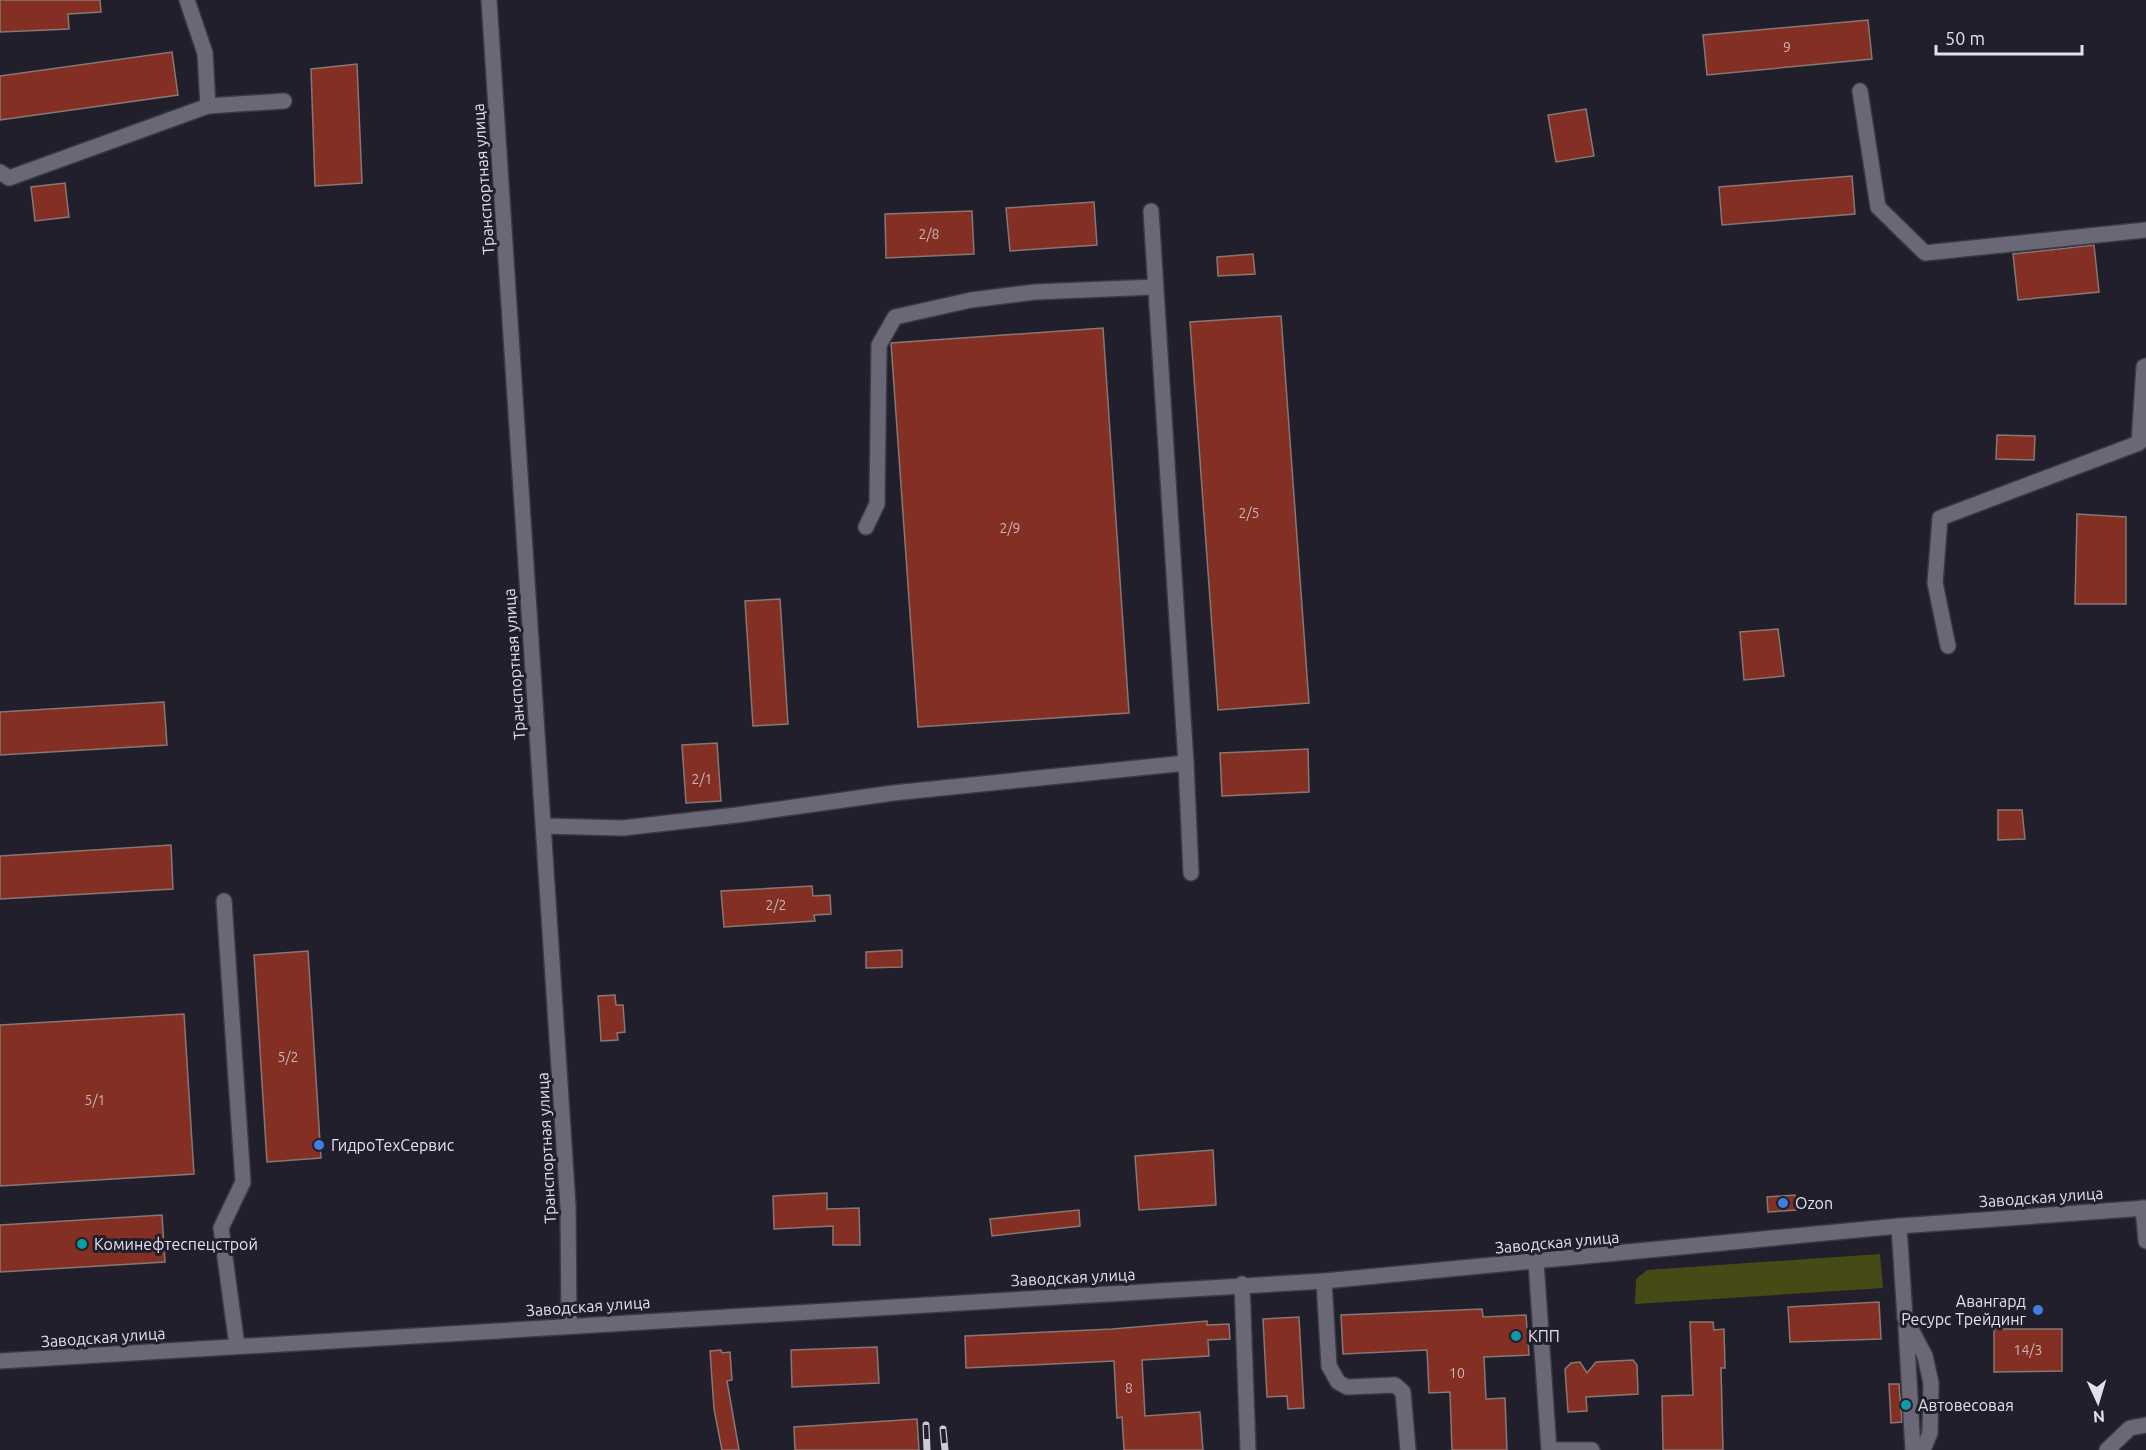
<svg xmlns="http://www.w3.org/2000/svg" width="2146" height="1450" viewBox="0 0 2146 1450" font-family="Ubuntu,sans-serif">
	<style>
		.green { fill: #464b16 }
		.building { fill: #832f23; stroke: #897773; stroke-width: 1.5 }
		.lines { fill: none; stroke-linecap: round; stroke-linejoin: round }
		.minor-casing { stroke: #3a3943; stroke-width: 18 }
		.minor { stroke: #6a6877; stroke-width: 15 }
		.rail-casing { stroke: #cdccd5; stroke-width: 7 }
		.rail { stroke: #211f2c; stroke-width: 4.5; stroke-dasharray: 14; stroke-linecap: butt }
		.shop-dot { fill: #3f7fe0; stroke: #211f2c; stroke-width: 2 }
		.culture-dot { fill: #0f9aa8; stroke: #211f2c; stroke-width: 2 }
		.labels { text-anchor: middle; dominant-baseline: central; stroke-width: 6; stroke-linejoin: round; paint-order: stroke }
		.number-label { font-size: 14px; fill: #cab4b8 }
		.street-label { font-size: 16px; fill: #e2e1ea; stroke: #211f2c }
		.poi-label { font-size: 16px; fill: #e2e1ea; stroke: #211f2c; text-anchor: start }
	</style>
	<rect width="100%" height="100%" fill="#211f2c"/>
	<polygon class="green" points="1880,1254 1883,1288 1635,1304 1636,1279 1647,1270"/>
	<g class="building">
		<polygon points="0,0 100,0 101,12 68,14 69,29 0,32"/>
		<polygon points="1868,20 1872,59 1707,75 1703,35"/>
		<polygon points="172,52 178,95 0,120 0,76"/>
		<polygon points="357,64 362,183 315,186 311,69"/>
		<polygon points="1586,109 1594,156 1556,162 1548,115"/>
		<polygon points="1852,176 1855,214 1722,225 1719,187"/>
		<polygon points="65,183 69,217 35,221 31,187"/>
		<polygon points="1094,202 1097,245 1010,251 1006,208"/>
		<polygon points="972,211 974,254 886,258 885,214"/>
		<polygon points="2094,245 2099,292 2018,300 2013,254"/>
		<polygon points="1253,254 1255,274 1218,276 1217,257"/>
		<polygon points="1281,316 1309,703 1218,710 1190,322"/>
		<polygon points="1103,328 1129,713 918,727 891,343"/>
		<polygon points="1997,435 2035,436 2034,460 1996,459"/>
		<polygon points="2077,514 2126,517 2126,604 2075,604"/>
		<polygon points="780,599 788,724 753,726 745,601"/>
		<polygon points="1778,629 1784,676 1744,680 1740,632"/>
		<polygon points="164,702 167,745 0,755 0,712"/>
		<polygon points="717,743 721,801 686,803 682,745"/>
		<polygon points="1308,749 1309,792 1222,796 1220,753"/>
		<polygon points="1998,810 2022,810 2025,839 1998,840"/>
		<polygon points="171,845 173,889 0,899 0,856"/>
		<polygon points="812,886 813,896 830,895 831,914 814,915 815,921 724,927 721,891"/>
		<polygon points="902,950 902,967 866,968 866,952"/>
		<polygon points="308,951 321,1158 267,1162 254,955"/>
		<polygon points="615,995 616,1005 623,1005 625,1032 617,1033 618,1040 601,1041 598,996"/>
		<polygon points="184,1014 194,1174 0,1186 0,1025"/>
		<polygon points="1213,1150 1216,1205 1139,1210 1135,1156"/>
		<polygon points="827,1193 827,1209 859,1208 860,1245 833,1245 833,1226 774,1229 773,1196"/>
		<polygon points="1795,1195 1796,1210 1768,1212 1767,1197"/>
		<polygon points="1079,1210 1080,1226 992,1236 990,1219"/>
		<polygon points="162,1215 165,1262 0,1272 0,1225"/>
		<polygon points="1879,1302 1881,1339 1790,1342 1788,1307"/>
		<polygon points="1482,1309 1483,1317 1526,1315 1529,1355 1484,1357 1486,1399 1505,1398 1507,1450 1452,1450 1450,1392 1429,1393 1427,1350 1343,1354 1341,1315"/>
		<polygon points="1299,1317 1304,1408 1288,1409 1287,1396 1267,1397 1263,1319"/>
		<polygon points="1207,1321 1207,1325 1229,1324 1230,1339 1208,1340 1209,1356 1142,1360 1145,1416 1200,1412 1203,1450 1124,1450 1122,1417 1117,1418 1114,1361 966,1368 965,1336 1112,1329"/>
		<polygon points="1690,1322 1713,1322 1714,1330 1724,1329 1725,1368 1721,1368 1723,1450 1663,1450 1662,1396 1693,1395"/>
		<polygon points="1994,1329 2062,1329 2062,1371 1994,1372"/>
		<polygon points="877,1347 879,1383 792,1387 791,1350"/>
		<polygon points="721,1350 722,1353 730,1352 732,1380 727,1381 739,1450 722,1450 714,1409 710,1351"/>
		<polygon points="1633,1360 1637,1365 1638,1394 1586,1397 1587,1411 1568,1412 1565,1369 1571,1363 1580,1362 1587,1373 1596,1362"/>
		<polygon points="1889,1384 1899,1384 1902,1422 1891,1423"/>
		<polygon points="917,1419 919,1450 795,1450 794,1427"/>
	</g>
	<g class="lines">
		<g class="minor-casing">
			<g id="minor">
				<polyline points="187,0 205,53 208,106"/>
				<polyline points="489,0 568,1206 569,1325"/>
				<polyline points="1860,91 1878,207 1925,253 2146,230"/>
				<polyline points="0,172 9,178 208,106 284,101"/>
				<polyline points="1151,211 1186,763"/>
				<polyline points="866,527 877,504 879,345 895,317 971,300 1035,292 1155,287"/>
				<polyline points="1948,646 1935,583 1940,518 2139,443 2144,367 2146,366"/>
				<polyline points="544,826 623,828 737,815 893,793 1186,763 1191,873"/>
				<polyline points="224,901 243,1182 221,1228 237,1346"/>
				<polyline points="2143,1208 2146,1241"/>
				<polyline points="1899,1226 1905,1318 1925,1356 1931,1383 1930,1433 1923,1450"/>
				<polyline points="1536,1262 1549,1450"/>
				<polyline points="1324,1281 1329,1366 1338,1382 1347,1387 1395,1385 1403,1392 1408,1450"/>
				<polyline points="1242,1284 1248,1450"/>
				<polyline points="1906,1327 1913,1450"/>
				<polyline points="0,1361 1324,1281 1899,1226 2146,1208"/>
				<polyline points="1550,1450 1592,1450"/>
				<polyline points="2107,1450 2130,1428 2146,1425"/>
			</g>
		</g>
		<use href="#minor" class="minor"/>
		<g class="rail-casing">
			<g id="rail">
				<polyline points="926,1425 927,1450"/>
				<polyline points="943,1429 945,1450"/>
			</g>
		</g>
		<use href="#rail" class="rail"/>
	</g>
	<g class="shop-dot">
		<circle cx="319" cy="1145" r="6"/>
		<circle cx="1783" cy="1203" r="6"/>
		<circle cx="2038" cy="1310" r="6"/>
	</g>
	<g class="culture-dot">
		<circle cx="82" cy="1244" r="6"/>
		<circle cx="1516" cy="1336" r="6"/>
		<circle cx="1906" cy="1405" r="6"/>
	</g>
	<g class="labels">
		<g class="number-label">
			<text x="1787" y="47">9</text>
			<text x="929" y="234">2/8</text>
			<text x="1249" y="513">2/5</text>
			<text x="1010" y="528">2/9</text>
			<text x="702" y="779">2/1</text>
			<text x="776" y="905">2/2</text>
			<text x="288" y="1057">5/2</text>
			<text x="95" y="1100">5/1</text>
			<text x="2028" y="1350">14/3</text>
			<text x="1457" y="1373">10</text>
			<text x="1129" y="1388">8</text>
		</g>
		<g class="street-label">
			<text transform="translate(483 179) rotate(-94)">Транспортная улица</text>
			<text transform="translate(514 664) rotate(-94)">Транспортная улица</text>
			<text transform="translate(546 1148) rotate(-93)">Транспортная улица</text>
			<text transform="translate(2041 1197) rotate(-4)">Заводская улица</text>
			<text transform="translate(1557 1242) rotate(-5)">Заводская улица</text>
			<text transform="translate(1073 1277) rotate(-3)">Заводская улица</text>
			<text transform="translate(588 1306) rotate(-4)">Заводская улица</text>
			<text transform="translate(103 1337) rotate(-4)">Заводская улица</text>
		</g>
		<g class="poi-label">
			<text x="331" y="1145">ГидроТехСервис</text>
			<text x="1795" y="1203">Ozon</text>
			<text x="94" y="1244">Коминефтеспецстрой</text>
			<text x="2026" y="1301" text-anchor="end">Авангард<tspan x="2026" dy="18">Ресурс Трейдинг</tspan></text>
			<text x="1528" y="1336">КПП</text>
			<text x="1918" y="1405">Автовесовая</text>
		</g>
	</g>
	<g transform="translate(2098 1402) rotate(176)" stroke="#211f2c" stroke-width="4.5" paint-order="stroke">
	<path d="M0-4.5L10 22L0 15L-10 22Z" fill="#e2e1ea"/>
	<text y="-9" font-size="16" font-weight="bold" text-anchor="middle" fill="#e2e1ea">N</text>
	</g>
	<path d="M1936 45v9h146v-9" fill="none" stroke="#e2e1ea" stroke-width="3"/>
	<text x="1945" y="45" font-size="18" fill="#e2e1ea" stroke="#211f2c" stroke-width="4.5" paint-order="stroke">50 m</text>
</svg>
